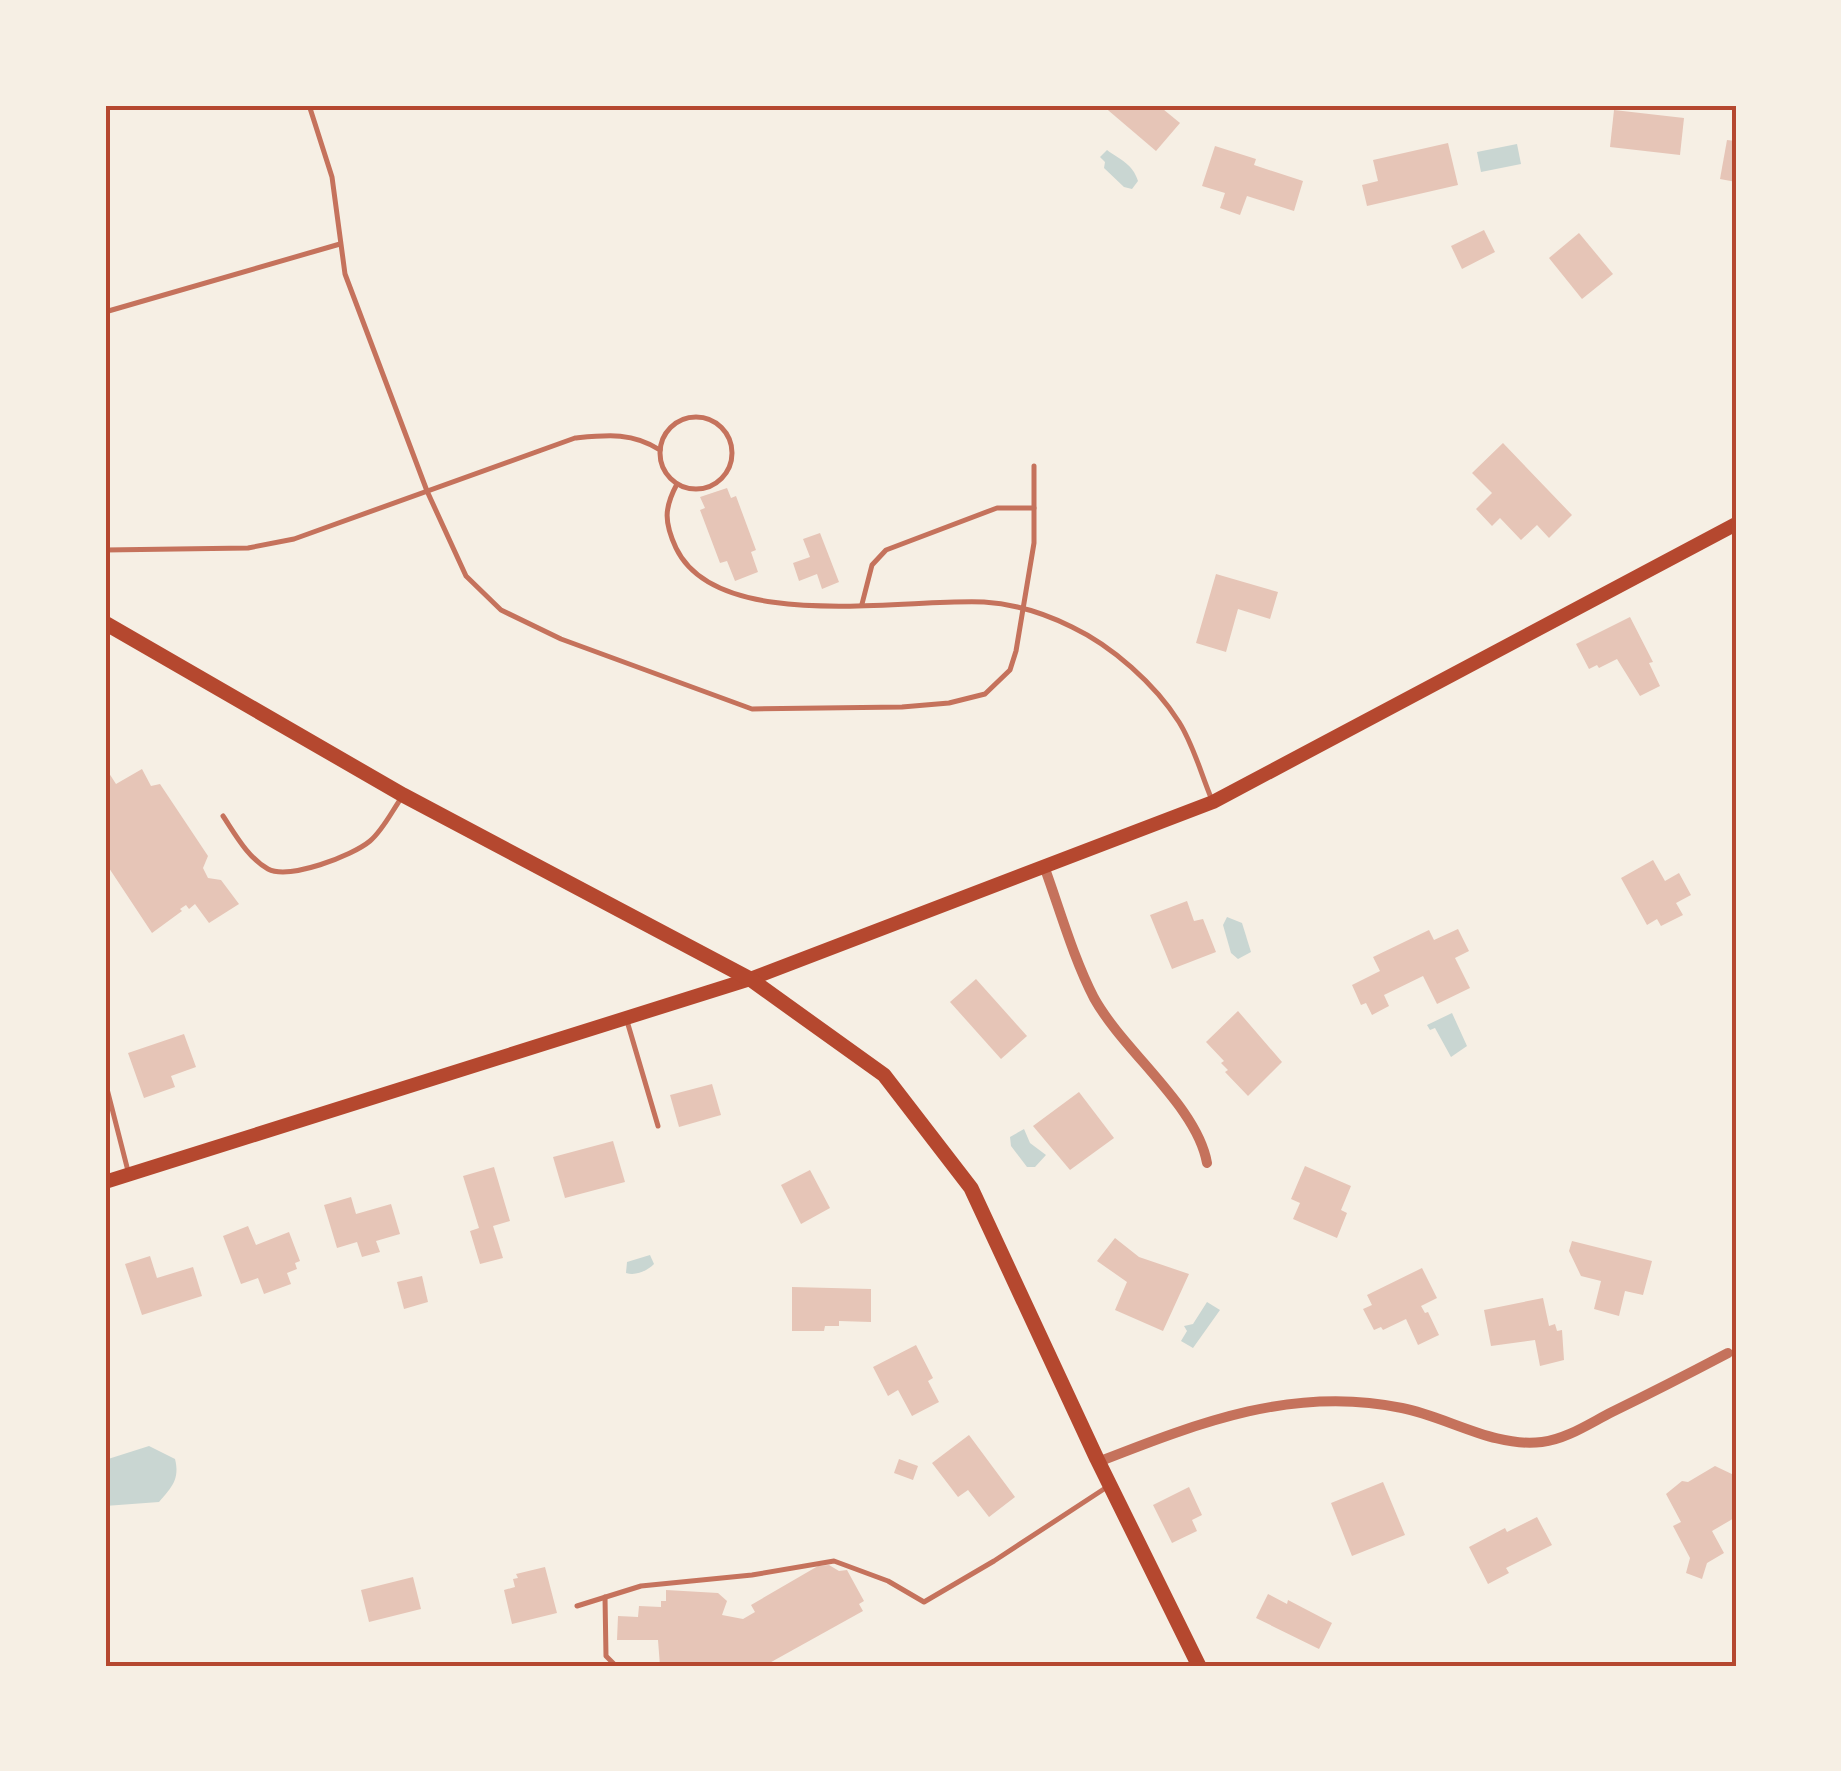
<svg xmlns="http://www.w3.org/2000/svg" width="1841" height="1771" viewBox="0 0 1841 1771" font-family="'Golos Text',sans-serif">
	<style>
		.water { fill: #c9d6d2 }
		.building { fill: #e6c5b7 }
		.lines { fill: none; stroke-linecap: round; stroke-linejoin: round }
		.service { stroke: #c5725c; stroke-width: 5 }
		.minor { stroke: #c5725c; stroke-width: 10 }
		.secondary { stroke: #b5482f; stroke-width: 14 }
		.primary { stroke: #b5482f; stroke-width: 15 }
		.neatline { fill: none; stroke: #b5482f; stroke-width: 4 }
	</style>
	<rect width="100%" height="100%" fill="#f6efe4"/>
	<g class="water">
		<polygon points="1517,144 1521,164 1481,172 1477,152"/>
		<path d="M1107 150C1119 159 1133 164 1138 181L1132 189 1124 187 1104 168 1105 162 1100 157Z"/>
		<polygon points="1227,917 1242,923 1251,952 1238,959 1231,953 1223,925"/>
		<polygon points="1452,1013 1467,1046 1451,1057 1435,1028 1430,1030 1427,1025"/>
		<polygon points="1024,1129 1030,1143 1046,1155 1035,1167 1027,1167 1011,1146 1010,1137"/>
		<path d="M650 1255 654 1264C647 1271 636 1276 626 1273L627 1262Z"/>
		<polygon points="1207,1302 1220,1310 1193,1348 1181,1341 1187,1331 1184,1326 1193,1324"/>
		<path d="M149 1446 175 1459C180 1479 172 1487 159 1502L105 1506V1460Z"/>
	</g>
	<g class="building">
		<polygon points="1102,105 1158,105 1180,123 1156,151"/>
		<polygon points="1614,110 1684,118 1680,155 1610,147"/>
		<polygon points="1727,140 1736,141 1736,182 1720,179"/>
		<polygon points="1448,143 1458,185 1367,206 1362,185 1378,181 1373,160"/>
		<polygon points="1215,146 1256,159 1254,165 1303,181 1294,211 1247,196 1240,215 1220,208 1225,193 1202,186"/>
		<polygon points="1484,230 1495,252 1462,269 1451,246"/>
		<polygon points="1579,233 1613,274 1582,299 1549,258"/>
		<polygon points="1503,443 1572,515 1549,538 1537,525 1521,540 1500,518 1492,526 1476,509 1492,493 1472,473"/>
		<polygon points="727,488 731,498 736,496 756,550 751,552 758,572 735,581 727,561 720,563 700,510 705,508 700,497"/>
		<polygon points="820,533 839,582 822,589 817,574 799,581 793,563 810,557 803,539"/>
		<polygon points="1216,574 1278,592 1270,619 1238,609 1226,652 1196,643"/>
		<polygon points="1630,617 1653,662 1649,663 1660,686 1640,696 1617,659 1599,668 1597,665 1589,669 1576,644"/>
		<polygon points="105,767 116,784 142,769 151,786 160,784 208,856 203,868 208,878 221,880 239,904 209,923 195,904 189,909 186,905 180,909 182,911 152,933 105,862"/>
		<polygon points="1653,860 1665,881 1679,873 1691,895 1676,903 1683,915 1661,926 1657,919 1647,925 1621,878"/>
		<polygon points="1187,901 1194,921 1203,919 1216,952 1172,969 1150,915"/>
		<polygon points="1458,929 1469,951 1455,958 1470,988 1437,1004 1423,976 1384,995 1389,1006 1372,1015 1366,1003 1361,1005 1352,985 1380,971 1373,957 1429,930 1434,940"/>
		<polygon points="976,979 1027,1036 1001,1059 950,1002"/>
		<polygon points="1238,1011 1282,1062 1248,1096 1225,1072 1228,1070 1221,1063 1224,1061 1206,1042"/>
		<polygon points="184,1034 196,1067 171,1076 175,1087 144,1098 128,1053"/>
		<polygon points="712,1084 721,1115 679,1127 670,1095"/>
		<polygon points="1079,1092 1114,1138 1070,1170 1033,1126"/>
		<polygon points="613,1141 625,1182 565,1198 553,1157"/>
		<polygon points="1305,1166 1351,1186 1341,1210 1347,1213 1337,1238 1293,1219 1300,1203 1291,1199"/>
		<polygon points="494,1167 510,1221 493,1226 503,1258 480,1264 470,1231 479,1228 463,1176"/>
		<polygon points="810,1170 830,1208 801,1224 781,1185"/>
		<polygon points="351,1197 356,1214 391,1204 400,1234 376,1241 380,1252 362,1257 357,1242 337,1248 324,1205"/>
		<polygon points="248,1226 256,1245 289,1232 300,1261 295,1263 297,1269 287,1273 291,1284 264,1294 258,1278 241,1284 223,1236"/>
		<polygon points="1115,1238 1139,1257 1189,1274 1163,1331 1115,1310 1127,1282 1097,1261"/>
		<polygon points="1572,1241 1652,1261 1643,1295 1625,1291 1619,1316 1594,1309 1601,1281 1581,1276 1569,1251"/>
		<polygon points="150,1256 157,1278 193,1267 202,1296 142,1315 125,1264"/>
		<polygon points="1422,1268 1437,1298 1421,1306 1425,1313 1428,1312 1439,1335 1418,1345 1406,1319 1383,1330 1381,1327 1374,1330 1363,1309 1372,1305 1367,1295"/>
		<polygon points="422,1276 428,1302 404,1309 397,1282"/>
		<polygon points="792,1287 871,1289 871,1322 839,1321 839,1326 825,1326 824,1331 792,1331"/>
		<polygon points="1543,1298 1549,1326 1555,1324 1557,1331 1562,1330 1564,1360 1540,1366 1535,1340 1491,1346 1484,1310"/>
		<polygon points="916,1345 933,1378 928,1381 939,1402 912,1416 898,1390 888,1396 873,1367"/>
		<polygon points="969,1435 1015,1497 989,1517 968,1490 958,1497 932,1463"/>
		<polygon points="899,1459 918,1466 913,1480 894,1473"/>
		<polygon points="1715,1466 1736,1476 1736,1517 1712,1531 1724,1553 1707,1563 1702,1579 1686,1573 1690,1558 1673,1526 1681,1522 1666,1494 1682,1481 1688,1482"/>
		<polygon points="1383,1482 1405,1535 1352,1556 1331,1503"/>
		<polygon points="1189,1487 1202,1515 1192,1520 1197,1531 1172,1543 1153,1505"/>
		<polygon points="1537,1517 1552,1545 1506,1568 1509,1573 1488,1584 1469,1547 1505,1528 1507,1532"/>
		<polygon points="829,1565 839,1571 847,1570 864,1601 859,1604 863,1611 764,1666 660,1666 658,1640 617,1640 618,1616 638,1617 639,1606 661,1607 661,1601 666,1601 666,1590 718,1593 727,1601 722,1615 743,1619 755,1612 751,1605 818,1566"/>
		<polygon points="545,1567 557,1613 512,1624 504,1590 515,1587 513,1579 518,1578 516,1574"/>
		<polygon points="413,1577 421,1609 369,1622 361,1590"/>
		<polygon points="1268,1594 1287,1604 1288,1600 1332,1623 1319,1649 1256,1618"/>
	</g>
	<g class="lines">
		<g class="service">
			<polyline points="309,105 332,177 345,274 427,491 466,576 501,610 561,639 752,709 902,707 949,703 985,694 1010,670 1016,651 1034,543 1034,466"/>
			<polyline points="105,312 340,244"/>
			<circle cx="696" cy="453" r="36"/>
			<path d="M677 484C664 508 664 522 676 548 717 634 904 598 984 602 1015 604 1044 613 1072 627 1112 646 1155 684 1179 722 1194 746 1201 774 1212 800"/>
			<path d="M105 550 248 548 294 539 575 438C607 435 632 432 660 450"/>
			<polyline points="862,604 872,565 886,550 997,508 1034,508"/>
			<path d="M223 816C235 834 248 858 268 869 289 880 352 856 370 841 383 830 392 811 402 797"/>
			<polyline points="627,1021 658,1126"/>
			<polyline points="105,1081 128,1171"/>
			<polyline points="605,1597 606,1656 616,1666"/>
			<polyline points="577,1606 641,1586 752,1575 834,1561 888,1581 924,1602 994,1561 1107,1487"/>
		</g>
		<g class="minor">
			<path d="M1044 866C1060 910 1073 957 1094 998 1124 1052 1197 1106 1207 1163"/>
			<path d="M1098 1462C1198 1423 1294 1385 1402 1408 1448 1417 1494 1448 1542 1442 1567 1439 1590 1423 1612 1412 1651 1393 1690 1373 1728 1353"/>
		</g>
		<polyline class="secondary" points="105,1182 750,979 1213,802 1736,524"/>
		<polyline class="primary" points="105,623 403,795 750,979 884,1075 971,1188 1097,1459 1199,1666"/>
	</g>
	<rect width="1841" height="1771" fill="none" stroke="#f6efe4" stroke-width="215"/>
	<rect x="108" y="108" width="1626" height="1556" class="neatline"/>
</svg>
